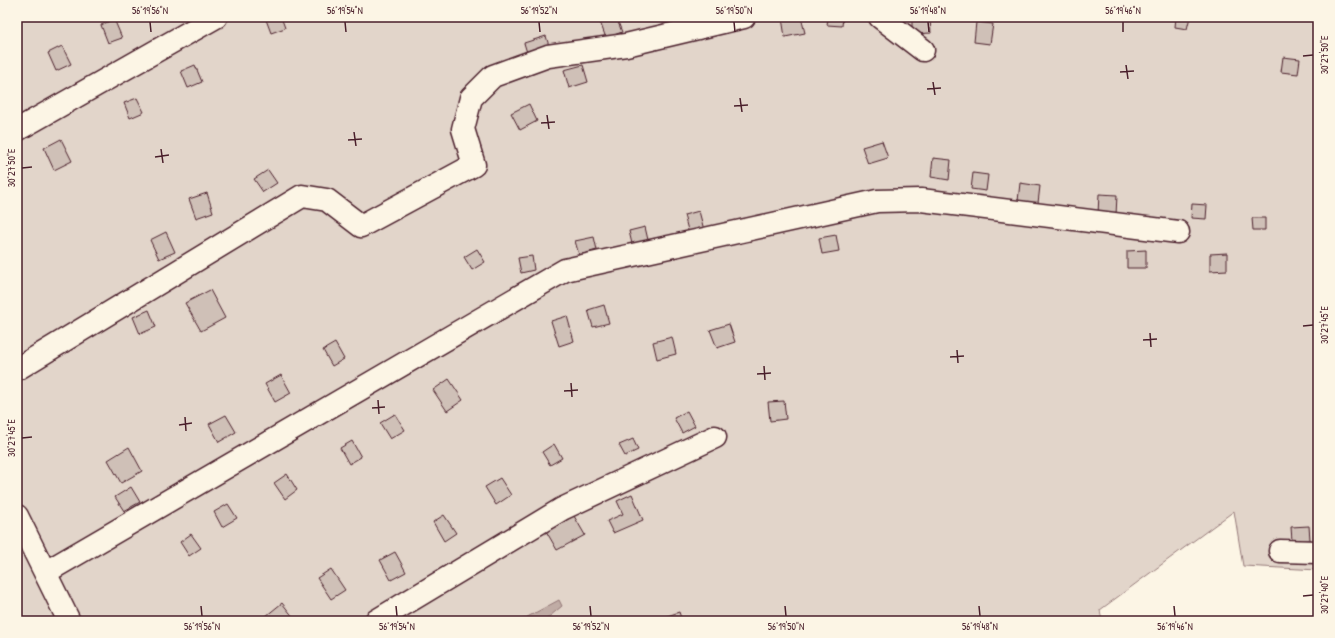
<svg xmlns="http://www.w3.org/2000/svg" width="1335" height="638" viewBox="0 0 1335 638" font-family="'Patrick Hand',sans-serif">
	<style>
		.green { fill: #e2d5ca; stroke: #967a7a }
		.water { fill: #c0aca5; stroke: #917474 }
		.building { fill: #cfc0b7; stroke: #4a1f2b }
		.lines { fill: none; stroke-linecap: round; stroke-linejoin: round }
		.minor-casing { stroke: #4a1f2b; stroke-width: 25 }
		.minor { stroke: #fcf5e5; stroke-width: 22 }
		.ticks { fill: none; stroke: #4a1f2b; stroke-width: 1.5 }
		.neatline { fill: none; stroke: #4a1f2b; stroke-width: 1.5 }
		.ticks-label { font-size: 10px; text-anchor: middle; fill: #4a1f2b }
	</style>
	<rect width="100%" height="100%" fill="#fcf5e5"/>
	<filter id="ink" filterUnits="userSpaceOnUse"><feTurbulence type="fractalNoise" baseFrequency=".025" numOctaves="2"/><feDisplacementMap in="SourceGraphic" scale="8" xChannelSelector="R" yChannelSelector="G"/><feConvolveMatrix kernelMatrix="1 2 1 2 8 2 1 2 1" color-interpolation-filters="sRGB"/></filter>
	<g filter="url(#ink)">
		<polygon class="green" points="17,17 1318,17 1318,570 1243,566 1234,511 1100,610 1102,621 17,621"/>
		<polygon class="water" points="559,600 562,606 544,621 520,621"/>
		<g class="building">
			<polygon points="265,17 281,17 285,28 271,33"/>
			<polygon points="614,17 616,17 622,32 606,38 600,22"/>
			<polygon points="673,17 688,17 674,21"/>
			<polygon points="787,17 801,17 805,33 785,37 782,18"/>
			<polygon points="828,17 843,17 842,26 827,25"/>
			<polygon points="912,17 930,17 931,33 912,34"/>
			<polygon points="1176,17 1190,17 1187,29 1175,27"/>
			<polygon points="114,19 122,38 108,43 101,25"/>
			<polygon points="976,22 993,24 990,44 974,42"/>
			<polygon points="546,36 550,49 528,56 524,43"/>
			<polygon points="62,46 71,64 56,71 48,53"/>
			<polygon points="1283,57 1300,59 1298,74 1281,72"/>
			<polygon points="195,65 202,82 188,88 181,71"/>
			<polygon points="583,65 588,82 569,88 564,70"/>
			<polygon points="137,98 144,112 130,118 124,103"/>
			<polygon points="529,104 537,121 520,130 511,113"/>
			<polygon points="61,139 72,161 54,170 44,148"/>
			<polygon points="882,141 888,158 868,164 862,147"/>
			<polygon points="933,158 951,160 949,180 931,177"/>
			<polygon points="268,170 277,183 263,192 254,179"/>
			<polygon points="973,173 988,175 986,191 971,189"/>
			<polygon points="1020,183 1040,186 1038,203 1018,201"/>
			<polygon points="207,193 213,212 196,218 189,199"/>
			<polygon points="1099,194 1117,195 1116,215 1098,214"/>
			<polygon points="1192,204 1207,205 1206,219 1191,218"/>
			<polygon points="699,211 704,230 689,234 684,215"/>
			<polygon points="1252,218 1265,218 1265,230 1253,230"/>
			<polygon points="645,227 648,240 632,244 629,231"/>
			<polygon points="166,232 175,252 159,259 150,240"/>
			<polygon points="836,235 839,251 822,254 819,238"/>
			<polygon points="594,237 597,250 579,255 575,241"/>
			<polygon points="477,249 485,262 472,270 464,257"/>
			<polygon points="1146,250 1146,268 1127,268 1127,251"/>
			<polygon points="1227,253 1227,270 1210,271 1210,254"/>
			<polygon points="532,256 534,270 521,273 518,258"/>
			<polygon points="210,290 225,318 201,331 185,303"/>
			<polygon points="604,305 609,323 593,327 588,310"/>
			<polygon points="149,310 156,327 140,334 133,317"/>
			<polygon points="567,316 574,341 559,346 551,321"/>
			<polygon points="729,324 735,342 717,348 710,330"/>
			<polygon points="672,337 676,354 657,359 653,342"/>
			<polygon points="335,343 344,359 332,366 323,350"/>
			<polygon points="281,375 291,393 275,402 265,384"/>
			<polygon points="449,379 463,400 447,411 433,390"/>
			<polygon points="784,401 786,419 770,421 768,402"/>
			<polygon points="687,411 695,426 682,433 674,418"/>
			<polygon points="395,414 405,430 390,439 380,423"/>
			<polygon points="226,415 236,432 219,442 209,424"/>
			<polygon points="633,439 638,450 625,456 619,445"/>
			<polygon points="352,441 361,457 349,464 340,448"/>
			<polygon points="554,444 562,458 550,465 542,452"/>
			<polygon points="129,447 142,471 121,483 108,460"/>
			<polygon points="287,474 297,490 285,499 274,483"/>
			<polygon points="500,478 511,495 496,505 485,487"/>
			<polygon points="131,487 140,502 124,511 115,497"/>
			<polygon points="632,494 643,520 613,533 607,521 623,514 617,501"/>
			<polygon points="228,504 237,518 222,527 214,512"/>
			<polygon points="444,515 456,533 444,541 433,522"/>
			<polygon points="574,516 585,535 557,550 546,531"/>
			<polygon points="1309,526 1310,540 1292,541 1291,527"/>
			<polygon points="191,534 201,548 189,556 180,542"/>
			<polygon points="395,552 406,572 391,580 380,560"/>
			<polygon points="331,569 345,590 331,599 317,578"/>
			<polygon points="282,603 294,618 290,621 270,621 266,616"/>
			<polygon points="679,612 682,621 659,621 659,619"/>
		</g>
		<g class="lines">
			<g class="minor-casing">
				<g id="minor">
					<polyline points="880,17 923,50"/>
					<polyline points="17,130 216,17"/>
					<polyline points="17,369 302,196 327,200 361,226 474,165 463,129 471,98 493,76 548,56 626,45 744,17"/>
					<polyline points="17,516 69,621"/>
					<polyline points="1280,551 1318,552"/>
					<polyline points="46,572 565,270 877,201 921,200 1178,232"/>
					<polyline points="376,621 562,509 715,437"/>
				</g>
			</g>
			<use href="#minor" class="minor"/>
		</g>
	</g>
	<path class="ticks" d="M150 22 151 32M345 22 346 32M539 22 540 32M734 22 735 32M928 22 929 32M1123 22V32M1303 56 1313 55M1126 65 1128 79M1120 72 1134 71M933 82 935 95M927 89 941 88M740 98 742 112M734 106 748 105M547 115 549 129M541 123 555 122M354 132 356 146M348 140 362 139M161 149 163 163M155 157 169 155M22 168 32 167M1303 326 1313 325M1150 333 1151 347M1143 340 1157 339M957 350 958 363M950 357 964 356M764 366 765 380M757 374 771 373M571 383 572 397M564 391 578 390M378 400 379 414M372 408 385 407M185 417 186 431M179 425 192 423M22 438 32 437M1303 596 1313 595M201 606 202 616M396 606 397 616M590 606 591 616M785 606 786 616M979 606 980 616M1174 606 1175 616"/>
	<rect width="1335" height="638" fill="none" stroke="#fcf5e5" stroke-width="44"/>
	<rect x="22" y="22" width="1291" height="594" class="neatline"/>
	<g class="ticks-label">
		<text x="150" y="14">56°19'56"N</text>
		<text x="345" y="14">56°19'54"N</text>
		<text x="539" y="14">56°19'52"N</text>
		<text x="734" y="14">56°19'50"N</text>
		<text x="928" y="14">56°19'48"N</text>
		<text x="1123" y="14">56°19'46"N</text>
		<text transform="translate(1324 55) rotate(-90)" y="4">30°27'50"E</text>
		<text transform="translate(11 168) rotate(-90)" y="4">30°27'50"E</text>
		<text transform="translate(1324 325) rotate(-90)" y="4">30°27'45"E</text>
		<text transform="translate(11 438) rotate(-90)" y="4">30°27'45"E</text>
		<text transform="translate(1324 595) rotate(-90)" y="4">30°27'40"E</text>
		<text x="202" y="630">56°19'56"N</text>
		<text x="397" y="630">56°19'54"N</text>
		<text x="591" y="630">56°19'52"N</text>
		<text x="786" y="630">56°19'50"N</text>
		<text x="980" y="630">56°19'48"N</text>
		<text x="1175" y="630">56°19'46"N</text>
	</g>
</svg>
